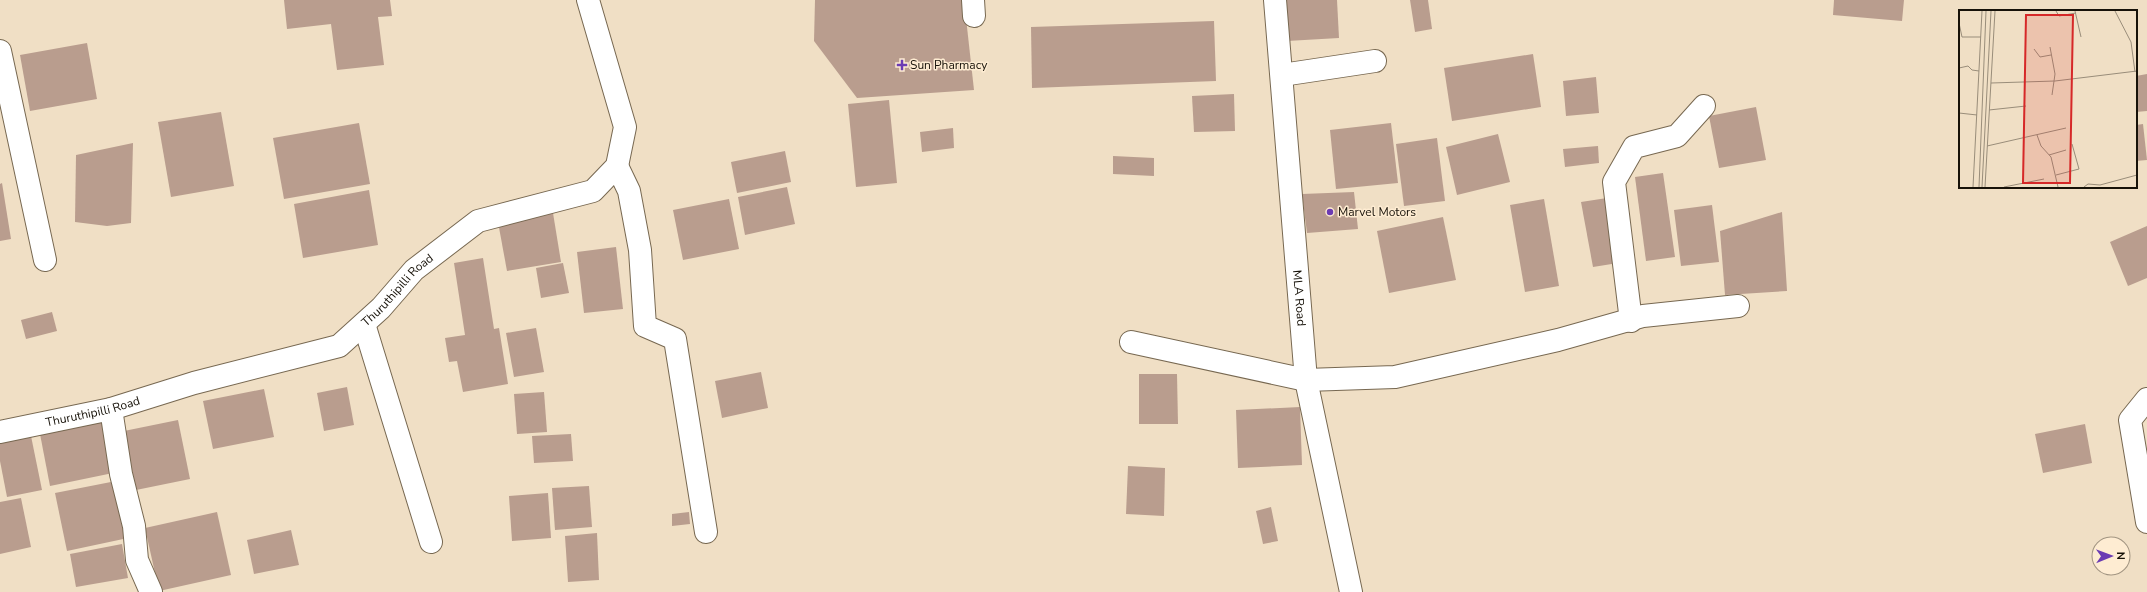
<svg xmlns="http://www.w3.org/2000/svg" width="2147" height="592" viewBox="0 0 2147 592" font-family="'Nunito Sans',sans-serif">
	<style>
		.building { fill: #b99d8e }
		.lines { fill: none; stroke-linecap: round; stroke-linejoin: round }
		.minor-casing { stroke: #776851; stroke-width: 24 }
		.minor { stroke: #fff; stroke-width: 22 }
		.poi-dot { fill: #6b3bb3; stroke: #feecd2; stroke-width: 1.5 }
		.labels { text-anchor: middle; dominant-baseline: central; stroke-width: 3; stroke-linejoin: round; paint-order: stroke }
		.poi-label { font-size: 12px; fill: #171209; stroke: #feecd2; text-anchor: start }
		.street-label { font-size: 12px; fill: #171209; stroke: #feecd2 }
		.inset-road { fill: none; stroke: #998d7a; stroke-width: 1 }
		.view { fill: #d62828; fill-opacity: 0.15; stroke: #d62828; stroke-width: 2 }
		.inset-edge { fill: none; stroke: #171209; stroke-width: 2 }
	</style>
	<rect width="100%" height="100%" fill="#f0dfc5"/>
	<g class="building">
		<polygon points="284,0 390,0 392,16 378,17 384,65 337,70 331,24 287,29"/>
		<polygon points="815,0 964,0 974,90 857,98 814,41"/>
		<polygon points="1284,0 1337,0 1339,38 1287,41"/>
		<polygon points="1410,0 1428,0 1432,29 1415,32"/>
		<polygon points="1834,0 1904,0 1902,21 1833,15"/>
		<polygon points="1214,21 1216,81 1032,88 1031,27"/>
		<polygon points="87,43 97,99 30,111 20,55"/>
		<polygon points="1533,54 1541,107 1452,121 1444,68"/>
		<polygon points="2147,74 2147,111 2136,112 2136,76"/>
		<polygon points="1596,77 1599,113 1566,116 1563,81"/>
		<polygon points="1234,94 1235,131 1194,132 1192,96"/>
		<polygon points="889,100 897,183 856,187 848,104"/>
		<polygon points="1756,107 1766,160 1719,168 1709,116"/>
		<polygon points="221,112 234,186 171,197 158,122"/>
		<polygon points="359,123 370,184 284,199 273,138"/>
		<polygon points="1391,123 1398,183 1336,189 1330,130"/>
		<polygon points="2143,124 2147,160 2136,161 2136,125"/>
		<polygon points="953,128 954,148 922,152 920,132"/>
		<polygon points="1498,134 1510,182 1457,195 1446,147"/>
		<polygon points="1437,138 1445,201 1404,206 1396,144"/>
		<polygon points="133,143 131,223 107,226 75,222 76,155"/>
		<polygon points="1598,146 1599,163 1565,167 1563,149"/>
		<polygon points="785,151 791,182 737,193 731,162"/>
		<polygon points="1113,156 1154,158 1154,176 1113,174"/>
		<polygon points="1663,173 1675,257 1646,261 1635,177"/>
		<polygon points="2,183 11,239 0,241 0,184"/>
		<polygon points="787,187 795,224 745,235 738,197"/>
		<polygon points="369,190 378,245 303,258 294,204"/>
		<polygon points="1354,192 1358,229 1307,233 1302,194"/>
		<polygon points="1607,198 1618,263 1593,267 1581,202"/>
		<polygon points="729,199 739,249 683,260 673,210"/>
		<polygon points="1544,199 1559,286 1525,292 1510,205"/>
		<polygon points="1712,205 1719,262 1681,266 1674,210"/>
		<polygon points="1782,212 1787,291 1725,295 1720,231"/>
		<polygon points="553,213 561,262 507,271 498,222"/>
		<polygon points="1443,217 1456,280 1389,293 1377,231"/>
		<polygon points="2147,226 2147,278 2128,286 2110,242"/>
		<polygon points="616,247 623,309 584,313 577,252"/>
		<polygon points="483,258 494,329 499,328 508,384 463,392 457,361 449,362 445,338 465,335 454,263"/>
		<polygon points="563,263 569,293 541,298 536,268"/>
		<polygon points="52,312 57,331 26,339 21,320"/>
		<polygon points="536,328 544,372 514,377 506,333"/>
		<polygon points="761,372 768,408 722,418 715,381"/>
		<polygon points="1139,374 1177,374 1178,424 1139,424"/>
		<polygon points="347,387 354,425 324,431 317,393"/>
		<polygon points="264,389 274,437 213,449 203,401"/>
		<polygon points="544,392 547,432 517,434 514,394"/>
		<polygon points="1300,407 1302,465 1238,468 1236,410"/>
		<polygon points="178,420 190,479 136,490 124,431"/>
		<polygon points="103,421 113,473 50,486 40,434"/>
		<polygon points="2085,424 2092,463 2043,473 2035,434"/>
		<polygon points="571,434 573,461 534,463 532,436"/>
		<polygon points="31,436 42,490 7,497 0,461 0,442"/>
		<polygon points="1128,466 1165,468 1164,516 1126,514"/>
		<polygon points="116,481 128,538 67,551 55,493"/>
		<polygon points="589,486 592,527 555,530 552,488"/>
		<polygon points="548,493 551,538 512,541 509,496"/>
		<polygon points="21,498 31,547 0,554 0,502"/>
		<polygon points="1271,507 1278,541 1263,544 1256,511"/>
		<polygon points="217,512 231,575 159,591 145,528"/>
		<polygon points="689,512 690,524 672,526 672,514"/>
		<polygon points="291,530 299,565 254,574 247,540"/>
		<polygon points="597,533 599,580 568,582 565,536"/>
		<polygon points="122,544 128,578 76,587 70,554"/>
	</g>
	<g class="lines">
		<g class="minor-casing">
			<g id="minor">
				<polyline points="973,0 974,16"/>
				<path id="s1" d="M1275 0 1306 380 1351 592"/>
				<polyline points="0,51 45,260"/>
				<polyline points="1282,75 1375,61"/>
				<polyline points="617,166 629,191 640,250 645,326 675,339 706,532"/>
				<polyline points="1631,321 1614,182 1634,147 1677,136 1704,106"/>
				<polyline points="364,324 431,542"/>
				<polyline points="1131,342 1306,380 1395,377 1558,340 1643,316 1738,306"/>
				<polyline points="2147,399 2130,420 2147,522"/>
				<polyline points="111,409 121,474 134,526 137,560 151,592"/>
				<path id="s2" d="M0 432 111 409 194 383 339 346 381 308 414 270 478 221 593 191 617 166 625 127 588 0"/>
			</g>
		</g>
		<use href="#minor" class="minor"/>
	</g>
	<g class="poi-dot">
		<path d="M900 59h4v4h4v4h-4v4h-4v-4h-4v-4h4z"/>
		<circle cx="1330" cy="212" r="4"/>
	</g>
	<g class="labels">
		<g class="poi-label">
			<text x="910" y="65">Sun Pharmacy</text>
			<text x="1338" y="212">Marvel Motors</text>
		</g>
		<g class="street-label">
			<text stroke="none"><textPath href="#s2" startOffset="431">Thuruthipilli Road</textPath></text>
			<text stroke="none"><textPath href="#s1" startOffset="299">MLA Road</textPath></text>
			<text stroke="none"><textPath href="#s2" startOffset="95">Thuruthipilli Road</textPath></text>
		</g>
	</g>
	<g transform="translate(1959 10)">
		<rect width="178" height="178" fill="#f0dfc5"/>
		<path class="inset-road" d="M97 1 100 6 117 3M116 1 122 27M156 1 172 32 176 62M0 13 3 27H22M91 37 96 64 93 85M75 39 81 47 92 45M0 58 9 56 13 60 20 61M32 73 96 71 178 61M30 100 67 96M0 103 18 105M78 125 82 136 92 147 99 177M28 136 107 118M90 145 107 140M97 165 120 159 113 134M14 177 23 1M20 177 27 1M23 177 32 1M26 177 36 1M45 177 85 169M125 177 129 174 141 175 178 165"/>
		<path class="view" d="M67 5H114L111 173H64Z"/>
		<rect width="178" height="178" class="inset-edge"/>
	</g>
	<g transform="translate(2111 556) rotate(89)"><circle r="19" fill="#feecd2" stroke="#a29582"/>
	<path d="M0-3L7 15L0 10L-7 15Z" fill="#6b3bb3"/>
	<text y="-6" font-size="11" font-weight="bold" text-anchor="middle" fill="#171209">N</text>
	</g>
</svg>
